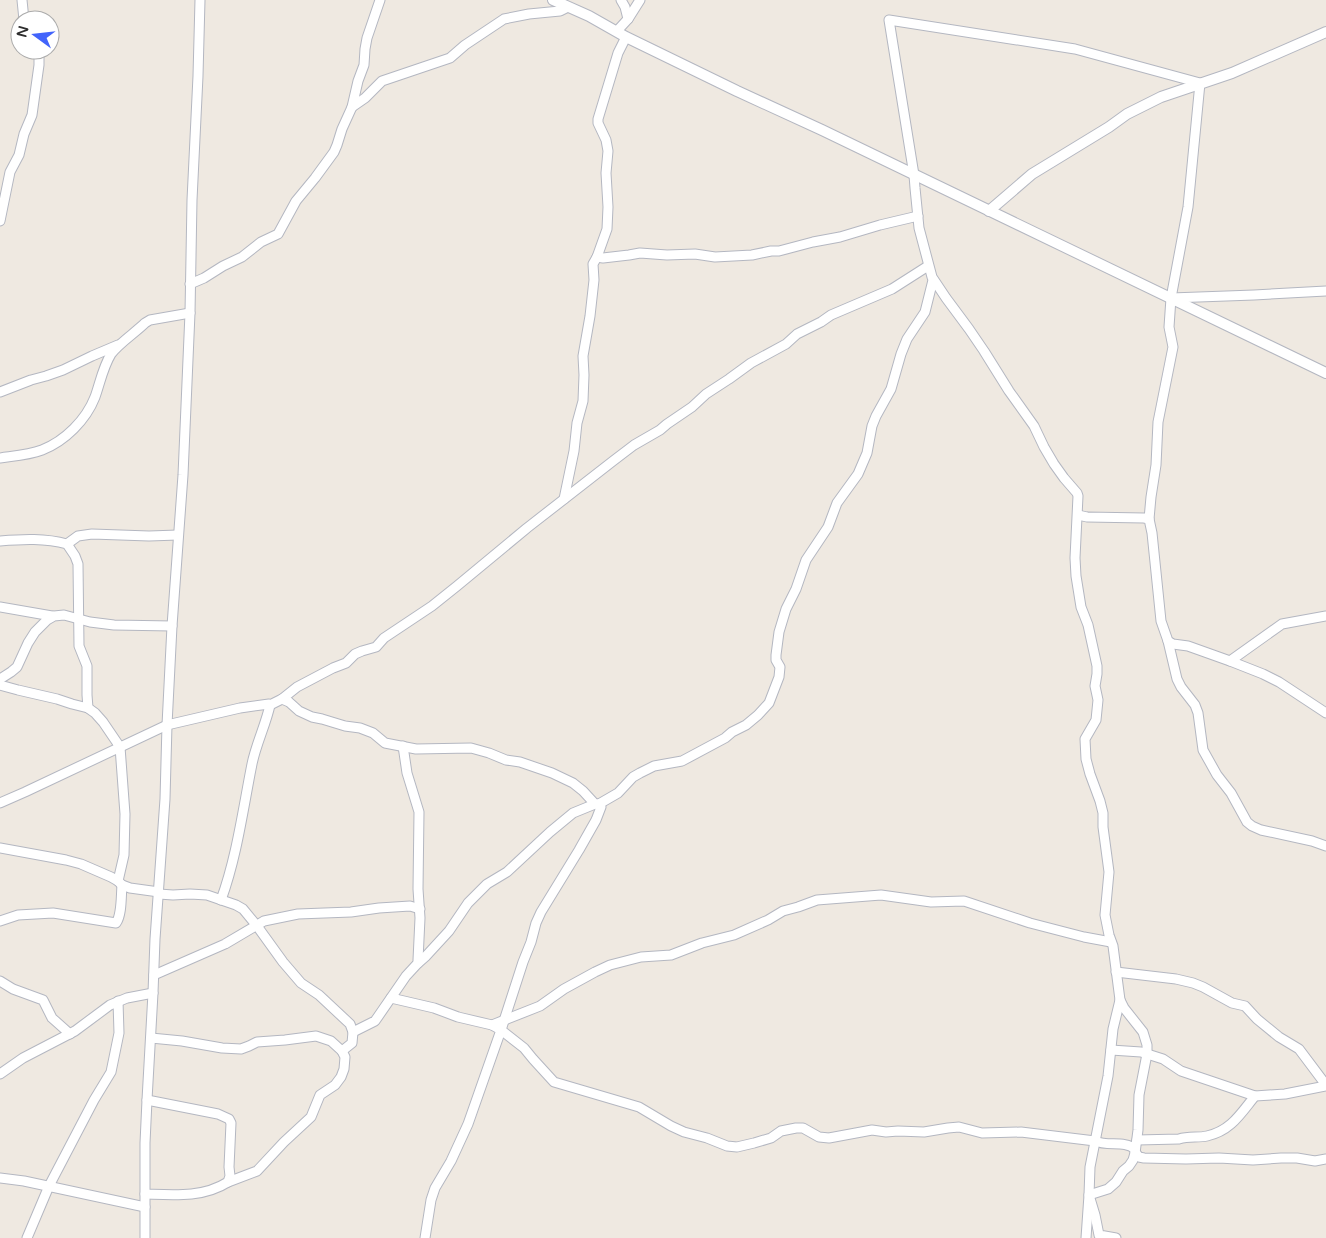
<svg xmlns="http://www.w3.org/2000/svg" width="1326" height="1238" viewBox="0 0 1326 1238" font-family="'Varela Round',sans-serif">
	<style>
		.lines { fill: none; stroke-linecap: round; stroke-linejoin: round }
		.minor-casing { stroke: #b4b7c1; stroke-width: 11 }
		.tertiary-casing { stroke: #b4b7c1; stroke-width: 12 }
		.minor { stroke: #fff; stroke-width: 9 }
		.tertiary { stroke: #fff; stroke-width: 10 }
	</style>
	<rect width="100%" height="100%" fill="#efe9e1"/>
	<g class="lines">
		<g class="minor-casing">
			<g id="minor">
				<polyline points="22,0 24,20"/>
				<polyline points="621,0 625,7 628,19"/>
				<polyline points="617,31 628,19 640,0"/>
				<polyline points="352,107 365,98 382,81 450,58 465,45 504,19 529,14 560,11 568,7"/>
				<polyline points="0,221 10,172 19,155 24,134 32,115 39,65 39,50"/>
				<polyline points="597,257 603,258 629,255 640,253 667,255 695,254 715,257 752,255 771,251 779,251 813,242 840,237 880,225 918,216"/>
				<polyline points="190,284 204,278 223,266 242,257 261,242 278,234 296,201 315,178 334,152 337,145 342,129 352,107 358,81 364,65 365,49 367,38 380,0"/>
				<polyline points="1171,298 1254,295 1326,291"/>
				<polyline points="0,392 31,380 46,376 63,370 92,356 118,345"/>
				<path d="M0 458C14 456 29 455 42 450 65 441 86 420 95 397 100 383 103 367 111 354 118 344 136 332 145 323L150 320 190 313"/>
				<polyline points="564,499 574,451 577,423 583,401 584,375 583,356 590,316 594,280 593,264 597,257 607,229 608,207 606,173 608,151 606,140 598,123 598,119 618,53 626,37"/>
				<polyline points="1078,515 1087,517 1144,518 1149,519 1152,533 1161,621 1168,641 1173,644 1188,646 1230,661 1263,674 1279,682 1326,713"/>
				<path d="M0 541C23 539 45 538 67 544L75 556 78 564 79 646 87 666V695L88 708"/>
				<polyline points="67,544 78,536 92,534 149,536 178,535"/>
				<polyline points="0,607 52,616"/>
				<polyline points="1168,641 1177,679 1181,687 1195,705 1198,713 1203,750 1217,775 1231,793 1247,822 1252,826 1261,830 1312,841 1326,846"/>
				<polyline points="1230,661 1282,624 1326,616"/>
				<polyline points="0,679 11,672 17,667 28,643 35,632 47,620 54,616 64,615 90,622 114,625 172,626"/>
				<polyline points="0,685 18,690 57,699 72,704 88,708 95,713 103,722 120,747 125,814 124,855 118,881"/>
				<polyline points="282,699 289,702 299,711 312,717 322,719 345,726 360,728 373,733 385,743 416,749 471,748 489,753 506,760 520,762 552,773 573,783 583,791 595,804 599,804"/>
				<polyline points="0,803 25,792 167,725 240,708 269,704 270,705 282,699 297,687 333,668 346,663 355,654 362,651 376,647 384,638 432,606 457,586 527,528 613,461 634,445 660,430 667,424 692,407 706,394 729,379 751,363 786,344 797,334 821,322 831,315 892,289 928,266"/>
				<path d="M599 804 601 807 596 820 579 850 541 912 536 923 531 942 523 962 501 1030 524 1048 533 1059 554 1082 639 1107 671 1126 684 1132 707 1138 727 1146 737 1147 754 1143 771 1138 781 1131 796 1128H803L819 1137 829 1138 872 1130 886 1132 898 1131 924 1132 948 1128 959 1127 982 1133 1021 1132 1095 1141C1108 1147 1124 1140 1135 1149V1152L1139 1157 1144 1158 1186 1159 1219 1158 1253 1160 1281 1158H1297L1315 1161 1326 1159"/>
				<polyline points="599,804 618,793 633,777 640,773 654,766 682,761 725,738 732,732 746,725 758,715 769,703 779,677 780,667 776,660 776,655 779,632 786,609 796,589 806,560 828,527 837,503 858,474 867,453 872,426 876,416 891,389 901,354 907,339 925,312 933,280"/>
				<polyline points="0,848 66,860 81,864 111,877 118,881 122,885 130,888 159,892"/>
				<polyline points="159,894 173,895 190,894 207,895 236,905 243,909 257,926 283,962 301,983 319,995 350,1024 353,1032 352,1043 342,1051"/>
				<path d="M221 900C237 856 243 809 252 764 256 744 266 724 270 705"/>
				<path d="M0 921 18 915 53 913 116 923C122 915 121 896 122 885"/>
				<polyline points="418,963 426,956 449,931 468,903 487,884 507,872 550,832 573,813 595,804"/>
				<polyline points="1116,972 1176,979 1193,983 1203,987 1232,1003 1245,1006 1257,1019 1279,1037 1299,1049 1326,1085"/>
				<polyline points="154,975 225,944 264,921 298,914 351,912 379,908 410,906 420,909"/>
				<polyline points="0,981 13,989 43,1000 52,1018 70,1034"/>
				<polyline points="391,998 434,1008 458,1017 492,1025 501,1030 468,1124 451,1161 435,1188 431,1200 425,1238"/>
				<polyline points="492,1025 540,1006 564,989 595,972 610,965 641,957 671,955 702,943 734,935 768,920 783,911 798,907 817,900 881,895 931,902 964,901 1030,923 1084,937 1111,942"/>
				<polyline points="353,1032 375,1021 406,976 418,963 418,960 420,918 418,889 419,812 407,773 403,746"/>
				<polyline points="151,1038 182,1041 222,1048 241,1049 249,1046 257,1042 285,1040 316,1036 331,1041 342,1051 345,1057 344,1069 341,1077 335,1085 320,1095 311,1117 284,1142 257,1171 228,1182"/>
				<polyline points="1111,1050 1141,1052 1163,1059 1181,1071 1255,1096 1285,1094 1326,1086"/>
				<polyline points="0,1074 23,1058 75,1031 110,1005 127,998 153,993"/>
				<path d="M1137 1140 1179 1139C1189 1136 1198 1138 1207 1136 1231 1131 1241 1113 1255 1096"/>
				<polyline points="0,1178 24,1181 145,1207"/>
				<path d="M145 1194C173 1195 203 1198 228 1182L230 1176 229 1167 231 1123 229 1119 218 1114 147 1100"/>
				<polyline points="27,1238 49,1186 94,1100 111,1072 119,1033 118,1001"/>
				<polyline points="145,1238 145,1143 147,1100 153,993 155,939 165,799 167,725 172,626 183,475 190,313 192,200 198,76 200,0"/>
				<polyline points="1086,1238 1089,1195 1108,1189 1116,1182 1123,1171 1129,1166 1133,1160 1135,1153 1138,1130 1139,1095 1147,1054 1147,1045 1143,1032 1124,1008 1120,1000"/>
				<polyline points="1116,1238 1099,1235 1095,1215 1089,1195 1090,1167 1108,1076 1113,1029 1120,1000 1113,946 1109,935 1105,915 1109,872 1103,827 1103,813 1100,801 1090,774 1086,759 1085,739 1096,720 1098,700 1095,686 1097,674 1097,666 1088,625 1081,607 1076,576 1075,558 1078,496 1077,493 1064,478 1054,464 1044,447 1034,426 1009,391 984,351 969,329 946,298 932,277 919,228 915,188 914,175 889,20 1075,49 1200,83 1188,207 1171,298 1169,327 1173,347 1158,422 1156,465 1151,497 1149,519"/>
			</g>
		</g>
		<g class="tertiary-casing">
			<g id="tertiary">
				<polyline points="553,0 589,16 626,37 737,91 822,130 1326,373"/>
				<polyline points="989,211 1032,174 1109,127 1127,114 1161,97 1232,73 1326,32"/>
			</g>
		</g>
		<use href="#minor" class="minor"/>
		<use href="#tertiary" class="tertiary"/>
	</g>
	<g transform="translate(35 35) rotate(285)"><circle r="24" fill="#ffffff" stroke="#ababab"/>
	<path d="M0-4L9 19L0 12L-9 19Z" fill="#4264fb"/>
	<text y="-8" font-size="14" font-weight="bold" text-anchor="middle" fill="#2e2e2e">N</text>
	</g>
</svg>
